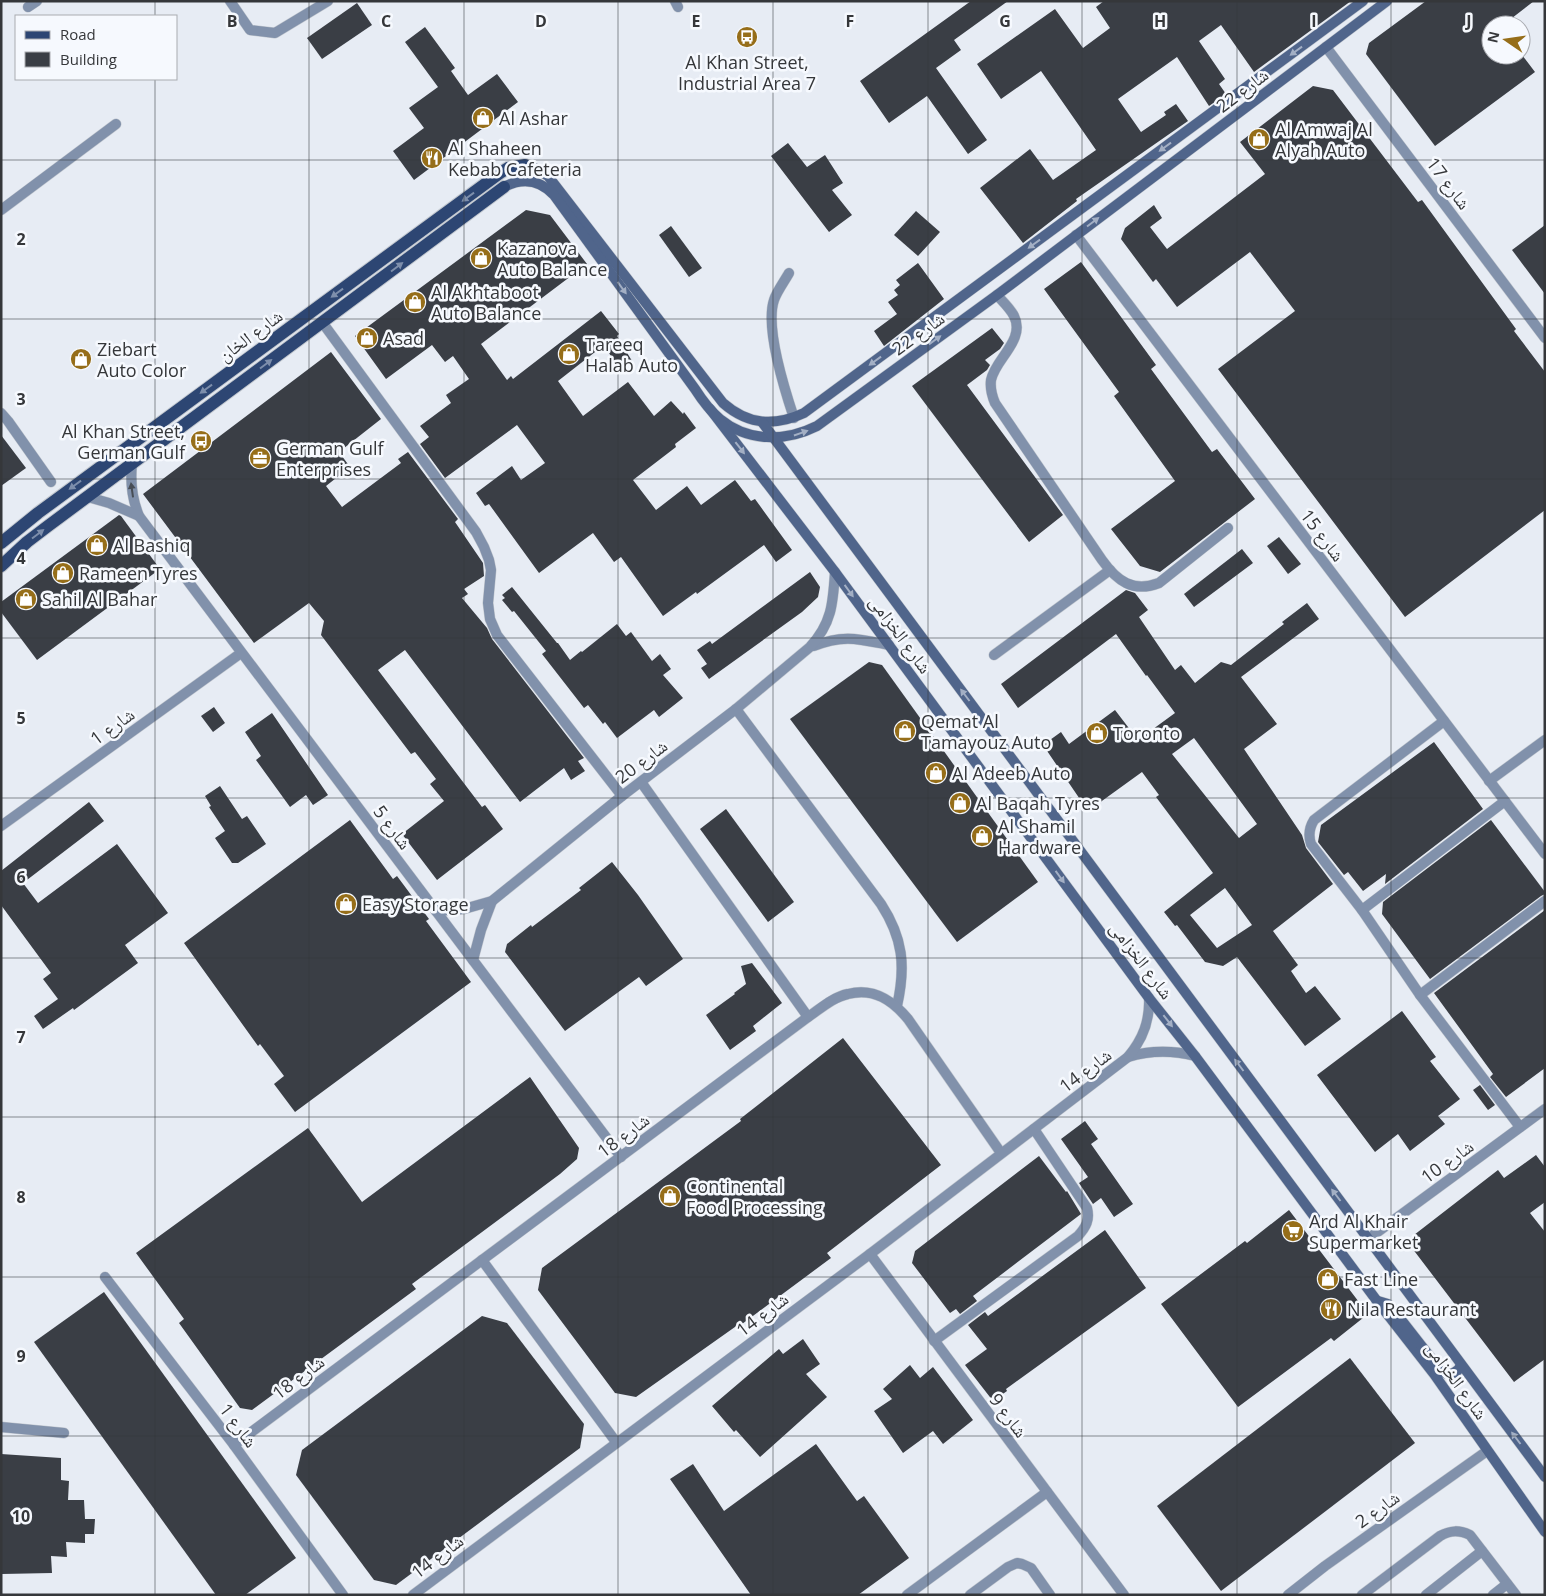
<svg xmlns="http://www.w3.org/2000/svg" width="1546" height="1596" viewBox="0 0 1546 1596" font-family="'Open Sans','Noto Naskh Arabic',sans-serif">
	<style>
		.building { fill: #3a3e45; fill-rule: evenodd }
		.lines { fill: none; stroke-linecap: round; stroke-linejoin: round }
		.lane-casing { stroke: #c3c8cf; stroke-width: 11 }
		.street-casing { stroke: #c3c8cf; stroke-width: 11 }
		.secondary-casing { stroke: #c3c8cf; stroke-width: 11 }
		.primary-casing { stroke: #c3c8cf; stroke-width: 14 }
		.lane { stroke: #8191ab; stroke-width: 10 }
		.street { stroke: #8191ab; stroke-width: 10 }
		.secondary { stroke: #50658b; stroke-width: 10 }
		.primary { stroke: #2d4673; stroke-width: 12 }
		.oneway { fill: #a3afc4 }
		.oneway2 { fill: #7d8eab }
		.oneway3 { fill: #484e56 }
		.grid { fill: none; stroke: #35373a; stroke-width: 1; stroke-opacity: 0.55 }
		.labels { text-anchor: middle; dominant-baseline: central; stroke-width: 5; stroke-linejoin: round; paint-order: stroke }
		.poi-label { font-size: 18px; fill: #35373a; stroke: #f6f9fe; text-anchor: start }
		.street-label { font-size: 18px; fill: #35373a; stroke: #f6f9fe }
		.grid-label { font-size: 16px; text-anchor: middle; font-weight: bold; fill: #35373a; stroke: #f6f9fe; stroke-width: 5; stroke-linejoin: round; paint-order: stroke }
	</style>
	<rect width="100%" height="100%" fill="#e7ecf4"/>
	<g class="building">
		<polygon points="971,1 1008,1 954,40 961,50 936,68 987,140 968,154 927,96 889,123 860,81"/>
		<polygon points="1104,1 1351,1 1254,72 1221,25 1199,41 1225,79 1219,84 1226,94 1209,106 1177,57 1118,99 1141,132 1166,115 1164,112 1176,104 1188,121 1076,199 1077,201 1023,243 980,188 1030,149 1053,180 1096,150 1041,71 1001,99 977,64 1055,9 1083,48 1110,28 1096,7"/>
		<polygon points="1426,1 1534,1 1503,25 1491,25 1491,55 1522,55 1535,72 1435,146 1366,54 1369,43"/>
		<polygon points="357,3 372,25 322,59 307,38"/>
		<polygon points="425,27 455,68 451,71 468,95 497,74 518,102 414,180 393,151 424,128 409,108 438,87 405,42"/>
		<polygon points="1313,86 1333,90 1418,202 1422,200 1516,329 1514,331 1545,372 1545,510 1405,617 1218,369 1295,311 1250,252 1177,307 1156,279 1153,282 1121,239 1125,228 1154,205 1162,218 1150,227 1167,249 1265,174 1240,142"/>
		<polygon points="788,143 807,167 825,155 843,183 832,190 852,215 829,232 771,156"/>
		<polygon points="526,210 550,215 587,264 481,344 507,380 511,376 513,379 601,311 619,334 617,336 632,361 619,369 604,345 558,381 583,416 628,382 654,416 671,401 683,414 684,412 696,428 675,444 676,447 633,480 656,510 687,486 701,505 735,480 751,501 755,499 792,550 776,562 764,545 697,594 696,592 663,616 621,557 614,562 593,533 539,573 489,504 485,506 476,493 512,466 521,480 545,463 517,425 445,478 420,444 429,437 420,426 451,403 446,395 469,379 453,356 445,362 432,345 386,379 355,336"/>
		<polygon points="916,211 940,232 918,256 894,235"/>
		<polygon points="1545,225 1545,294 1512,250"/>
		<polygon points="671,226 702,268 689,277 659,235"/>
		<polygon points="1081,262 1156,365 1151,369 1212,452 1217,449 1255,499 1160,572 1140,566 1111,529 1175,481 1114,396 1119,392 1044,289"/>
		<polygon points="918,263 944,299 884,346 874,331 897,314 888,302 898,295 894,290 900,285 896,280"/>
		<polygon points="992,328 1004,343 1000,349 985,360 990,365 987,370 967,385 1063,515 1029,542 912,386"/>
		<polygon points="331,352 381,419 339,452 350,467 326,486 342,507 401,463 398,459 408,452 458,519 455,522 483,563 484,576 464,589 468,594 462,598 487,628 492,639 584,758 578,761 585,771 571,780 564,768 520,802 405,650 378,670 482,807 485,805 503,829 437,880 402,834 444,801 430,784 436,779 415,752 411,754 321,635 324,621 309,603 254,643 143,494"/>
		<polygon points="1,435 26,468 1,486"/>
		<polygon points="119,515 121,516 160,569 37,660 1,612 1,602"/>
		<polygon points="1279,537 1301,564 1288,574 1267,546"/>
		<polygon points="1242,549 1253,563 1194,607 1184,594"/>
		<polygon points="810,572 820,587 818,597 802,612 709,679 701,668 707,664 697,650 710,641 712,644"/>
		<polygon points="512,587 557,643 558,643 570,660 581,651 582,652 617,624 626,636 631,632 652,661 660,654 671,669 663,675 683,698 659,717 654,710 617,738 605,722 603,724 588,705 584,708 542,654 546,651 514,611 512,612 502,600 505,598 502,595"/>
		<path d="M1126 590 1135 593 1148 610 1139 617 1175 670 1181 665 1195 683 1221 662 1231 665 1284 624 1282 622 1307 603 1319 619 1241 677 1277 724 1244 749 1302 835 1306 848 1333 884 1273 931 1298 965 1291 971 1306 993 1315 986 1341 1019 1305 1046 1237 957 1223 966 1205 962 1177 925 1175 926 1164 912 1213 873 1156 797 1159 795 1142 772 1088 811 1043 745 1061 732 1069 744 1115 710 1138 740 1175 713 1147 675 1146 676 1116 634 1018 708 1001 684ZM1194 738 1257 824 1239 838 1172 754ZM1225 888 1252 925 1217 948 1190 915Z"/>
		<polygon points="869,662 882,665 1038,882 957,942 790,719"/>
		<polygon points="214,707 225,723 213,732 201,716"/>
		<polygon points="272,713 328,795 313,805 306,795 290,807 256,760 261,756 245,732"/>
		<polygon points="1434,742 1483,809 1385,884 1386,874 1363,891 1348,872 1344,875 1318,842 1321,825"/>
		<polygon points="220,786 242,819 247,816 266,844 238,863 232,863 215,838 225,831 209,807 211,806 205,796"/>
		<polygon points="89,802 104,821 23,883 38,903 117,844 168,913 125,945 138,963 74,1010 73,1008 43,1029 34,1016 58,999 43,979 51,973 1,905 1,871"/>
		<polygon points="726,809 794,902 768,922 700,829"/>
		<polygon points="350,820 393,879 397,876 429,919 426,921 471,982 295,1112 274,1084 284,1076 260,1044 258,1046 184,943"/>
		<polygon points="1491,820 1545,892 1545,894 1541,896 1430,979 1382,914 1383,902"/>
		<polygon points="612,862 638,895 683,959 646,986 639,977 565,1031 505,952 507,944 531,925 532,927 581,890 579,888"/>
		<polygon points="1545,910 1545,1068 1506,1097 1490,1077 1493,1074 1434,993"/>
		<polygon points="752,963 782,1003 753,1026 756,1031 730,1050 706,1015 735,994 734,993 746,984 741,966"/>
		<polygon points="1402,1011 1436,1057 1430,1061 1460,1099 1438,1116 1445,1124 1410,1151 1398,1134 1375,1152 1317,1075"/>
		<polygon points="843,1038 941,1165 827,1253 831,1258 742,1324 742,1322 636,1397 615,1393 538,1290 542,1268 741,1121 740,1119"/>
		<polygon points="530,1077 579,1148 577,1159 560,1174 412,1284 416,1289 252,1410 240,1408 179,1323 184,1319 136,1253 308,1128 362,1202"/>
		<polygon points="1480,1085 1495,1105 1488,1110 1473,1090"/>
		<polygon points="1085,1121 1098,1139 1091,1144 1133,1204 1114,1217 1101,1198 1093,1204 1079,1183 1088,1177 1061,1139"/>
		<polygon points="1536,1155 1545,1167 1545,1202 1530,1213 1545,1232 1545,1359 1514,1382 1412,1248 1414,1235 1498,1170 1504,1178"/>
		<polygon points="1039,1156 1066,1192 1067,1191 1081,1214 973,1296 977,1301 960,1314 956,1309 950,1313 912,1263 915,1251"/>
		<polygon points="1289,1210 1368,1314 1334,1341 1331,1338 1238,1407 1161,1304 1245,1241 1247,1243"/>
		<polygon points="1105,1230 1146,1288 1006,1389 1007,1391 993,1401 965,1365 987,1349 968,1325 985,1312 988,1316"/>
		<polygon points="104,1292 296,1558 245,1595 216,1595 34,1342"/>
		<polygon points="482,1316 507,1323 584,1424 580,1448 396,1585 374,1580 296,1475 302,1450"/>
		<polygon points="803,1339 820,1364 806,1374 827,1397 760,1457 736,1430 734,1432 712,1406 779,1349 783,1354"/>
		<polygon points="1350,1358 1415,1443 1221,1591 1157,1506"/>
		<polygon points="910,1365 920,1378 933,1367 973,1420 943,1444 933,1431 903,1453 874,1411 892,1399 883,1389"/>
		<polygon points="816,1444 857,1501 864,1496 909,1558 858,1595 751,1595 670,1479 693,1464 724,1511"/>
		<polygon points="1,1454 61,1458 61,1480 69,1481 68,1500 84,1500 85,1519 95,1519 94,1534 85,1534 85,1543 66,1542 67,1557 51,1556 52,1573 2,1574"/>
	</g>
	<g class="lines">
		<g class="lane-casing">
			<g id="lane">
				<polyline points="230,1 250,30 275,33 328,1"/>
				<polyline points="675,1 678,7"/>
				<polyline points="28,7 37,1"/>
				<polyline points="1326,47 1545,338"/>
				<polyline points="1076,235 1545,854"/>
				<path d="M789 273C784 282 777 291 774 300 765 327 785 391 794 418"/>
				<path d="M997 295C1003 302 1010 308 1014 316 1026 340 995 359 991 380 990 388 992 396 995 403L1102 560C1117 581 1133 593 1159 583L1228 528"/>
				<polyline points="994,655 1110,570"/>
				<path d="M736 709 881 904C903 938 906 966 897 1006"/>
				<path d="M1444 721 1314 820C1309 828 1308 835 1311 844L1362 910 1420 995 1520 1127"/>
				<polyline points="1489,781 1545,740"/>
				<polyline points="641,782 808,1017"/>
				<polyline points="1,826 241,653"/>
				<polyline points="1362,910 1505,801"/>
				<polyline points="1420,995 1545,901"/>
				<polyline points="1368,1239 1545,1109"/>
				<polyline points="870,1254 1124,1595"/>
				<path d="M934 1341 1078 1236C1086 1227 1090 1220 1087 1208L1034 1129"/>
				<polyline points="1,1427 64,1433"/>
				<polyline points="907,1595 1047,1492"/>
				<polyline points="970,1595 1008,1567 1017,1563 1022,1564 1031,1568 1050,1595"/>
				<polyline points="1288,1595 1325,1566 1487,1451"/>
				<path d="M1362 1595 1440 1536C1451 1530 1459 1530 1470 1535L1516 1595"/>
				<polyline points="1426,1595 1482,1551"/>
				<polyline points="1493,1595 1507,1584"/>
			</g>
		</g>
		<g class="street-casing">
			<g id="street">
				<polyline points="1,210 116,124"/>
				<polyline points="322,322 476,532 484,547 489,560 491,570 488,603 490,619 497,635 622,796"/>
				<polyline points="1,413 8,421 51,482"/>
				<path d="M132 464C130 483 132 499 139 516L621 1157"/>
				<polyline points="88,497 109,503 139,516"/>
				<path d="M814 646C843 634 859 639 889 645"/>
				<path d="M436 911 464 909 492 901 622 796 736 709 810 647C832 623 833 603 835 572"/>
				<polyline points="473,960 481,930 492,901"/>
				<path d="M1128 1057C1151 1050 1172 1050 1195 1056"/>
				<polyline points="482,1260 616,1442"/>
				<polyline points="105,1277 234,1445 343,1595"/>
				<path d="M234 1445 808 1017C820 1009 833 997 848 994 874 987 893 1001 908 1019L1001 1153"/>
				<path d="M413 1595 870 1254 1128 1057C1143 1039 1150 1021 1149 998"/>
			</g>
		</g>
		<g class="secondary-casing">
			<g id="secondary">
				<path d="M525 165 533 167 548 176 723 403C748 425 774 427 804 413L1363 1"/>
				<path d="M504 187C523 177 540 180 554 195L695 389C702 400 709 410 720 419 748 442 785 442 817 426L997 295 1387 1"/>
				<polyline points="710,409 835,572 1149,998 1195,1056 1377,1301 1434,1374 1545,1532"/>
				<polyline points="762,422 1545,1477"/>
				<path d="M1378 1301 1388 1304 1392 1308 1442 1372C1450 1376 1458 1373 1461 1365"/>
			</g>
		</g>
		<g class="primary-casing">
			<g id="primary">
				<polyline points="1,543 38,513 500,173 508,168 525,165"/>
				<polyline points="1,566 27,542 48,526 504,187"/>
			</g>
		</g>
		<use href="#lane" class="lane"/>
		<use href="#street" class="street"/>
		<use href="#secondary" class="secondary"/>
		<use href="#primary" class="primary"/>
	</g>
	<defs><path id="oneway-solid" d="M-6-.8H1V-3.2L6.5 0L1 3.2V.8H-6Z" transform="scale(1.25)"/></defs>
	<g class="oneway">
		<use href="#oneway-solid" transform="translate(1296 51) rotate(144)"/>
		<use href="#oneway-solid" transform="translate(1165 147) rotate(144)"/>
		<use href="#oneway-solid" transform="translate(1093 222) rotate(-37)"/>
		<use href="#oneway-solid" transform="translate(1034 244) rotate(144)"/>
		<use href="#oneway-solid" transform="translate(622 288) rotate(54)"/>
		<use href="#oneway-solid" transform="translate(935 340) rotate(-36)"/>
		<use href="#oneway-solid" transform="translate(875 361) rotate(144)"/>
		<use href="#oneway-solid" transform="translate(801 433) rotate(-19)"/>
		<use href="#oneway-solid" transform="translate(740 448) rotate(52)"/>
		<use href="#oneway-solid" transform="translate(849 591) rotate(54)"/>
		<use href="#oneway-solid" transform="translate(965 695) rotate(-127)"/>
		<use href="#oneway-solid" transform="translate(1060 877) rotate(54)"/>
		<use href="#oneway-solid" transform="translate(1168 1021) rotate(52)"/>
		<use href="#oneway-solid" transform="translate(1239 1065) rotate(-127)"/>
		<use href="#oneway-solid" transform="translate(1336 1195) rotate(-127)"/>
		<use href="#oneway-solid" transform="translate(1516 1438) rotate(-127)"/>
	</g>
	<g class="oneway2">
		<use href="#oneway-solid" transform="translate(468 197) rotate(144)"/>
		<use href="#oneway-solid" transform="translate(397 267) rotate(-37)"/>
		<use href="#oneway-solid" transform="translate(337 293) rotate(144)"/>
		<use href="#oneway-solid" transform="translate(266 364) rotate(-37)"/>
		<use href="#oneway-solid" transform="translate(206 389) rotate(144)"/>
		<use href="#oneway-solid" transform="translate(75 485) rotate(144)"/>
		<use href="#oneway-solid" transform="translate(38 534) rotate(-37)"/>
	</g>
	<use class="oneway3" href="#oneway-solid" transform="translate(132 490) rotate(-98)"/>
	<path class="grid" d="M155 1V16M309 1V1595M464 1V1595M618 1V1595M773 1V1595M928 1V1595M1082 1V1595M1237 1V1595M1391 1V1595M155 79V1595M1 160H1545M1 319H1545M1 479H1545M1 638H1545M1 798H1545M1 958H1545M1 1117H1545M1 1277H1545M1 1436H1545"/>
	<defs>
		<g id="bus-disc" transform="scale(1.125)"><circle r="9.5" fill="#966e19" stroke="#f6f9fe"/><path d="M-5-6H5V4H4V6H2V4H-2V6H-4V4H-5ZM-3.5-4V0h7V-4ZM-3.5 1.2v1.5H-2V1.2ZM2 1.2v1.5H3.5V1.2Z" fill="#fff"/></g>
		<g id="shop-disc" transform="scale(1.125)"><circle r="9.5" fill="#966e19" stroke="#f6f9fe"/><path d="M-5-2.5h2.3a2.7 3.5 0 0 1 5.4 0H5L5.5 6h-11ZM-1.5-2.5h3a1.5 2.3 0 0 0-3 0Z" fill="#fff"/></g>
		<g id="restaurant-disc" transform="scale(1.125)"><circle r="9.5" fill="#966e19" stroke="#f6f9fe"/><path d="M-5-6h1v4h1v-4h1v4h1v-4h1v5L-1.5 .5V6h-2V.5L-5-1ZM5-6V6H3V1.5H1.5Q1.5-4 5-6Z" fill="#fff"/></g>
		<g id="office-disc" transform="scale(1.125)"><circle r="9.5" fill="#966e19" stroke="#f6f9fe"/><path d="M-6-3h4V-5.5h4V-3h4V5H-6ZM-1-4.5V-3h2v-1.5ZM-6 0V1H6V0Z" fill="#fff"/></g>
		<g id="supermarket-disc" transform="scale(1.125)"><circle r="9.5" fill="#966e19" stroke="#f6f9fe"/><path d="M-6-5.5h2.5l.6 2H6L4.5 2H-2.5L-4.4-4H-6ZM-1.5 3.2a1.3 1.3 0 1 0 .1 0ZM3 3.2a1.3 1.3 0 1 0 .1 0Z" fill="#fff"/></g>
	</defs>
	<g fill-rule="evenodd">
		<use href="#bus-disc" x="747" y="37"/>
		<use href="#shop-disc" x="483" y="118"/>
		<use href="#shop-disc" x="1259" y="139"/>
		<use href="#restaurant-disc" x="432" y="158"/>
		<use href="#shop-disc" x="481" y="258"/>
		<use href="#shop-disc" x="415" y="302"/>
		<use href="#shop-disc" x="367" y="338"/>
		<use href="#shop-disc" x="569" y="354"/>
		<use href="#shop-disc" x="81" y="359"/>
		<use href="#bus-disc" x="201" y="441"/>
		<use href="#office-disc" x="260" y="458"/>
		<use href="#shop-disc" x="97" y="545"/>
		<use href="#shop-disc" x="63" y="573"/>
		<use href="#shop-disc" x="26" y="599"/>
		<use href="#shop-disc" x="905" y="731"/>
		<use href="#shop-disc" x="1097" y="733"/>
		<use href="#shop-disc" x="936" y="773"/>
		<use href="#shop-disc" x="960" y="803"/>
		<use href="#shop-disc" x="982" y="836"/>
		<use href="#shop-disc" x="346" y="904"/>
		<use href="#shop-disc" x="670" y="1196"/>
		<use href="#supermarket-disc" x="1293" y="1231"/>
		<use href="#shop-disc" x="1328" y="1279"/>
		<use href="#restaurant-disc" x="1331" y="1309"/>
	</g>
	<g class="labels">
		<g class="poi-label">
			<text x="747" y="62" text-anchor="middle">Al Khan Street,<tspan x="747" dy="21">Industrial Area 7</tspan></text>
			<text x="499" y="118">Al Ashar</text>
			<text x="1275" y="129">Al Amwaj Al<tspan x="1275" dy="21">Alyah Auto</tspan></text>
			<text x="448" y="148">Al Shaheen<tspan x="448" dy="21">Kebab Cafeteria</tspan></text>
			<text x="497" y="248">Kazanova<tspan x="497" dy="21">Auto Balance</tspan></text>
			<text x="431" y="292">Al Akhtaboot<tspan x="431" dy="21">Auto Balance</tspan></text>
			<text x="383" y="338">Asad</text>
			<text x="585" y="344">Tareeq<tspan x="585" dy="21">Halab Auto</tspan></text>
			<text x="97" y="349">Ziebart<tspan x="97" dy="21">Auto Color</tspan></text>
			<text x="185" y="431" text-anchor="end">Al Khan Street,<tspan x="185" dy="21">German Gulf</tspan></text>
			<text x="276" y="448">German Gulf<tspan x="276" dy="21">Enterprises</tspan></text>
			<text x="113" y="545">Al Bashiq</text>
			<text x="79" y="573">Rameen Tyres</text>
			<text x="42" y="599">Sahil Al Bahar</text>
			<text x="921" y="721">Qemat Al<tspan x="921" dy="21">Tamayouz Auto</tspan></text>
			<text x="1113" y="733">Toronto</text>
			<text x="952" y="773">Al Adeeb Auto</text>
			<text x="976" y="803">Al Baqah Tyres</text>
			<text x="998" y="826">Al Shamil<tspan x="998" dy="21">Hardware</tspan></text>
			<text x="362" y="904">Easy Storage</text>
			<text x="686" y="1186">Continental<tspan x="686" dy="21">Food Processing</tspan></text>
			<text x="1309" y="1221">Ard Al Khair<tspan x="1309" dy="21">Supermarket</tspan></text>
			<text x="1344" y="1279">Fast Line</text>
			<text x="1347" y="1309">Nila Restaurant</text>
		</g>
		<g class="street-label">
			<text transform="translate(1242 90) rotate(-37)">شارع 22</text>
			<text transform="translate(1449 183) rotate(53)">شارع 17</text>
			<text transform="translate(918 333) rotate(-36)">شارع 22</text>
			<text transform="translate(250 335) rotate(-36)">شارع الخان</text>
			<text transform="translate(1323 535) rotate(53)">شارع 15</text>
			<text transform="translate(901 634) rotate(54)">شارع الخزامى</text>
			<text transform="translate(112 726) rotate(-36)">شارع 1</text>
			<text transform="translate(641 761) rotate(-37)">شارع 20</text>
			<text transform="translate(393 827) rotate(53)">شارع 5</text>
			<text transform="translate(1142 960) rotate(53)">شارع الخزامى</text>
			<text transform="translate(1085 1070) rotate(-37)">شارع 14</text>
			<text transform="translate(623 1135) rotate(-37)">شارع 18</text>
			<text transform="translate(1447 1161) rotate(-36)">شارع 10</text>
			<text transform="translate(762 1314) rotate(-37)">شارع 14</text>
			<text transform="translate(298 1377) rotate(-37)">شارع 18</text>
			<text transform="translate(1457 1380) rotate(54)">شارع الخزامى</text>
			<text transform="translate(1009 1415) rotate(53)">شارع 9</text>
			<text transform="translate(239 1425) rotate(53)">شارع 1</text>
			<text transform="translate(1377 1509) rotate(-36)">شارع 2</text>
			<text transform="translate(437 1556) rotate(-37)">شارع 14</text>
		</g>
	</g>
	<g class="grid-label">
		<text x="232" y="27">B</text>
		<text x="386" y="27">C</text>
		<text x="541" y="27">D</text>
		<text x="696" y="27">E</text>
		<text x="850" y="27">F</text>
		<text x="1005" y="27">G</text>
		<text x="1160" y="27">H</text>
		<text x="1314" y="27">I</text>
		<text x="1469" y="27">J</text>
		<text x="21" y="245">2</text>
		<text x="21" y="405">3</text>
		<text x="21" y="564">4</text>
		<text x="21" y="724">5</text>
		<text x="21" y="883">6</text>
		<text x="21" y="1043">7</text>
		<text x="21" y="1203">8</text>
		<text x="21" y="1362">9</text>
		<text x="21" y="1522">10</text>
	</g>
	<rect width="1546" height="1596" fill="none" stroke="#35373a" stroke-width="5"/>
	<rect x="15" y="15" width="162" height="65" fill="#f6f9fe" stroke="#a9abb0"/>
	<rect x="25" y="31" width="25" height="8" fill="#2d4673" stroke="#a9abb0"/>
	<text x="60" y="40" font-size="15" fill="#35373a">Road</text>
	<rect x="25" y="52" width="25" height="15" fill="#3a3e45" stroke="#a9abb0"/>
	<text x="60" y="65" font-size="15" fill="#35373a">Building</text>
	<g transform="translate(1506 40) rotate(283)"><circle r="24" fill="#f6f9fe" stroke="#a9abb0"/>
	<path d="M0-4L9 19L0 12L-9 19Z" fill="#966e19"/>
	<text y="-8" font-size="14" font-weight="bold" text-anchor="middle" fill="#35373a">N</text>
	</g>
</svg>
